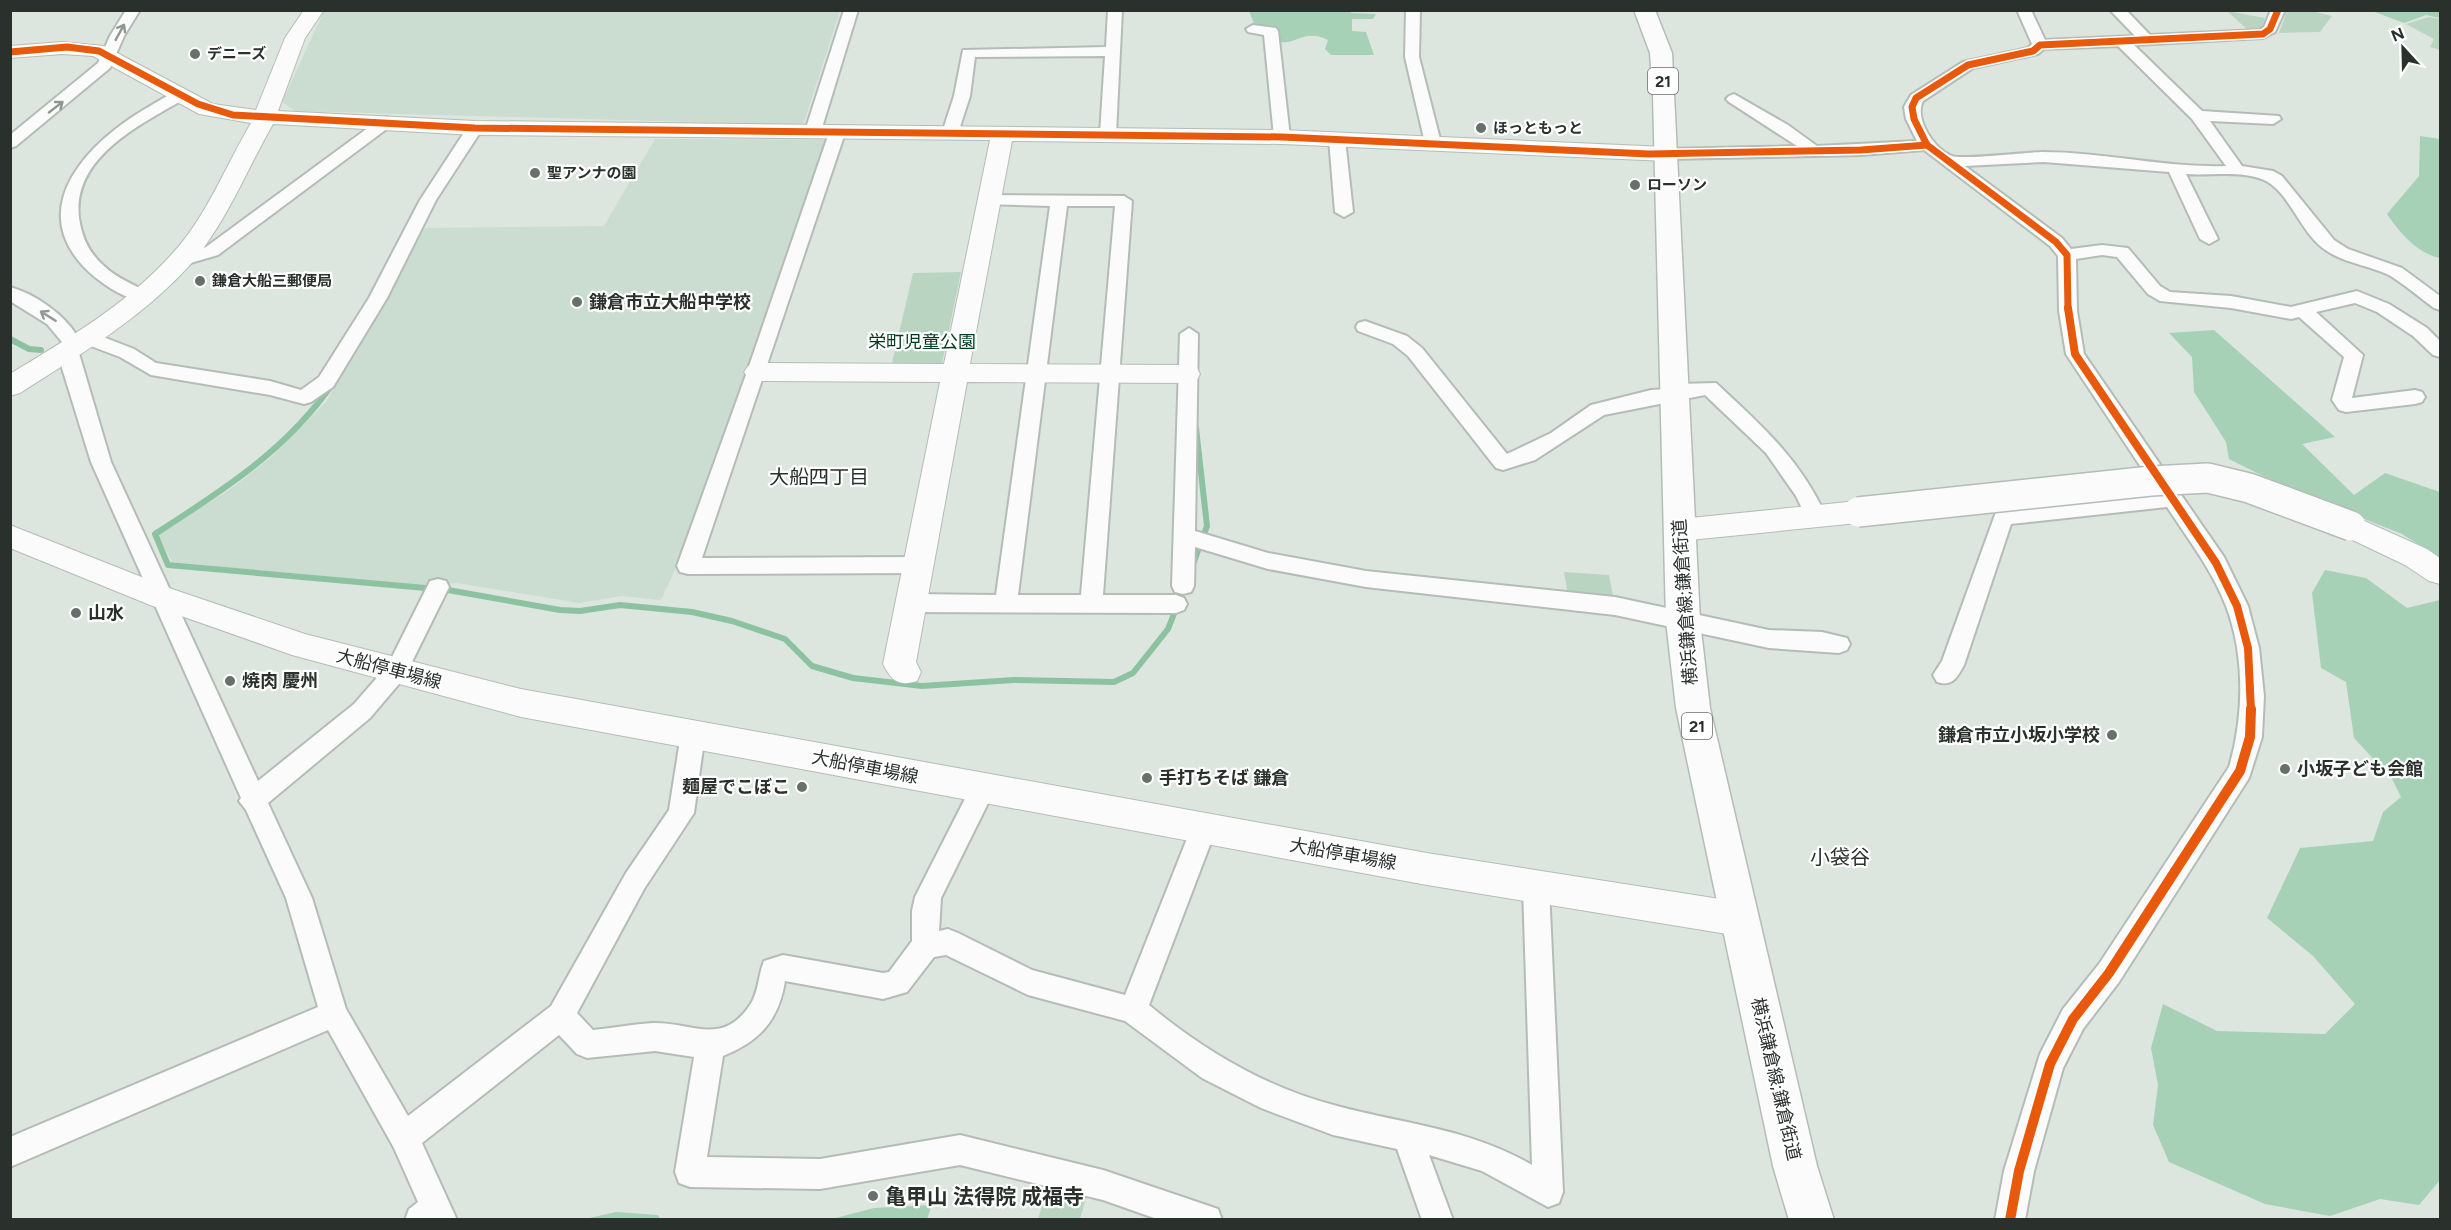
<svg xmlns="http://www.w3.org/2000/svg" width="2451" height="1230" viewBox="0 0 2451 1230" font-family="Figtree,'Noto Sans JP',sans-serif">
	<style>
		.built { fill: #cbdcd1 }
		.green { fill: #b9d5c2 }
		.forest { fill: #a6d1b6 }
		.lines { fill: none; stroke-linecap: round; stroke-linejoin: round }
		.stream { stroke: #8dc2a1; stroke-width: 6 }
		.street-casing { stroke: #b5bcb7; stroke-width: 4 }
		.secondary-casing { stroke: #b5bcb7; stroke-width: 2 }
		.primary-casing { stroke: #b5bcb7; stroke-width: 3 }
		.street { fill: #fafbfa; fill-rule: evenodd }
		.secondary { fill: #fafbfa; fill-rule: evenodd }
		.primary { fill: #fafbfa; fill-rule: evenodd }
		.secondary-bridge-casing { stroke: #b5bcb7; stroke-width: 32; stroke-linecap: butt }
		.secondary-bridge { stroke: #fafbfa; stroke-width: 29 }
		.cycleway-far2-casing { stroke: #fff; stroke-width: 10 }
		.cycleway-far1-casing { stroke: #fff; stroke-width: 12 }
		.cycleway-casing { stroke: #fff; stroke-width: 14 }
		.cycleway-far2 { stroke: #e8590c; stroke-width: 7 }
		.cycleway-far1 { stroke: #e8590c; stroke-width: 8 }
		.cycleway { stroke: #e8590c; stroke-width: 10 }
		.oneway { stroke: #929693 }
		.poi-dot { fill: #68706b; stroke: #fff; stroke-width: 2 }
		.labels { text-anchor: middle; dominant-baseline: central; stroke-width: 4.5; stroke-linejoin: round; paint-order: stroke }
		.far-poi-label { font-size: 15px; font-weight: bold; fill: #2a302c; stroke: #fff; text-anchor: start }
		.shield { fill: #fff; stroke: #6a6e6b; stroke-width: 1.5 }
		.shield-label { font-size: 16px; font-weight: bold; fill: #2a302c }
		.poi-label { font-size: 18px; font-weight: bold; fill: #2a302c; stroke: #fff; text-anchor: start }
		.park-label { font-size: 18px; fill: #003a1e; stroke: #fff }
		.street-label { font-size: 18px; fill: #2a302c; stroke: #fff }
		.neighbourhood-label { font-size: 20px; fill: #2a302c; stroke: #fff }
		.near-poi-label { font-size: 21px; font-weight: bold; fill: #2a302c; stroke: #fff; text-anchor: start }
	</style>
	<rect width="100%" height="100%" fill="#dce6df"/>
	<g class="built">
		<polygon points="324,11 840,11 803,125 295,111 282,102"/>
		<polygon points="655,139 830,140 674,572 661,600 621,596 579,603 457,583 417,585 172,562 158,535 229,490 269,459 326,402 425,228 604,226"/>
	</g>
	<g class="green">
		<polygon points="2227,11 2265,18 2260,31 2249,31"/>
		<polygon points="2287,11 2312,11 2332,16 2320,32 2279,33"/>
		<polygon points="2429,17 2440,19 2440,50 2430,47 2434,39 2406,24"/>
		<polygon points="961,272 942,363 936,367 897,367 892,363 913,273"/>
		<polygon points="1564,572 1609,575 1614,601 1568,595"/>
		<polygon points="1047,1186 1086,1198 1080,1219 1038,1220"/>
	</g>
	<g class="forest">
		<path d="M1351 10V13L1376 14 1373 19H1352V31L1366 32 1374 55H1331L1325 49 1328 40C1305 28 1297 45 1278 42L1256 28 1249 11Z"/>
		<polygon points="2372,11 2440,11 2440,18 2426,15 2404,23"/>
		<path d="M2420 136 2440 139V258C2418 254 2399 232 2387 214L2419 176Z"/>
		<polygon points="2214,330 2335,437 2302,444 2354,495 2385,473 2440,492 2440,558 2402,534 2289,489 2229,459 2226,442 2194,392 2192,357 2169,333"/>
		<polygon points="2325,570 2366,578 2407,608 2440,600 2440,1180 2419,1205 2380,1199 2330,1216 2265,1204 2169,1162 2153,1125 2158,1085 2151,1048 2163,1004 2217,1031 2325,1034 2355,1004 2313,956 2267,918 2300,848 2373,841 2383,812 2401,797 2392,779 2354,738 2346,682 2321,668 2312,593"/>
		<polygon points="932,1205 927,1219 832,1219 874,1208"/>
		<polygon points="616,1212 658,1215 660,1219 585,1219"/>
	</g>
	<g class="lines">
		<g class="stream">
			<polyline points="10,339 29,349 41,350"/>
			<path d="M333 383C287 450 222 491 155 534L168 565 448 590 560 610 580 611 620 605 692 612 732 621 785 639 812 666 853 678 922 686 1014 680 1114 682 1133 673 1168 629 1185 586"/>
			<polyline points="1192,567 1207,526 1196,428"/>
		</g>
		<g class="street-casing">
			<g id="street">
				<polygon points="126,10 140,10 124,36 110,68 16,146 10,148 10,135 98,63 110,36"/>
				<polygon points="844,10 858,10 821,131 819,134 807,134 805,131"/>
				<polygon points="1108,10 1122,10 1116,134 1114,137 1108,139 1100,134 1105,56 975,57 970,96 958,133 950,138 944,136 942,133 954,96 963,50 1106,47"/>
				<polygon points="1406,10 1420,10 1419,57 1441,143 1433,148 1425,143 1405,57"/>
				<path d="M2017 10H2031L2045 40 2135 36 2110 10H2126L2150 35 2259 30 2264 27 2271 10H2285L2275 32 2263 38 2134 45 2202 111 2279 116 2281 119 2273 124 2210 121 2242 166 2273 171 2282 176 2334 240 2348 249 2402 268 2440 296V310L2434 308C2419 297 2404 284 2389 275 2368 265 2343 263 2324 249 2300 232 2289 191 2264 180 2242 170 2210 176 2186 174L2218 239 2209 244 2200 239 2169 172 2044 162 1965 166 2062 238 2071 249 2102 245 2128 248 2160 286 2170 292 2231 296 2291 307 2357 291 2389 304 2427 328 2440 341V357L2433 355 2413 336 2377 312 2355 303 2316 312 2363 355 2352 398 2415 390 2422 392 2425 397 2422 402 2415 404 2346 412 2339 410 2332 400 2344 357 2299 317 2291 319 2231 308 2160 301 2148 294 2117 257 2102 255 2076 259 2077 311 2084 354 2224 557 2248 606 2259 648 2264 696 2262 737 2249 778 2119 982 2083 1029 2063 1068 2034 1171 2025 1220H1995L2004 1171 2040 1054 2063 1009 2099 964 2229 767C2244 716 2245 656 2226 606 2212 570 2188 539 2167 507L2011 524 1964 665C1957 678 1952 687 1937 682L1933 675 1942 661 1996 512 2158 493 2066 354 2059 311 2058 256 2050 246 1924 150 1861 155 1667 159 1659 154 1667 149 1797 146 1729 102 1726 99 1729 96 1734 94 1788 125 1817 146 1917 141 1906 119 1904 107 1911 95 1963 62 2028 48 2032 44ZM2118 46 2192 119 2226 166C2165 168 2104 152 2043 152 2027 152 1962 160 1952 156 1934 149 1914 119 1923 101L1973 68 2038 54 2044 49Z"/>
				<polygon points="1253,25 1276,28 1278,31 1290,137 1288,140 1282,142 1274,137 1264,35 1248,32 1246,29"/>
				<path d="M181 90 186 92 189 95 186 98C142 124 72 156 79 218 82 238 89 253 104 266 116 278 133 284 147 292L150 296 141 302C120 296 98 282 83 266 26 204 91 141 145 109 156 103 168 94 181 90Z"/>
				<polygon points="386,117 392,119 394,122 392,125 218,255 180,266 174,265 171,261 174,257 206,247 380,119"/>
				<path d="M475 123 483 128 436 200 387 298 333 387 311 402 304 404 270 395 151 375 120 357 80 342 78 350 111 462 258 781 354 704 388 665 430 581 438 579 446 581 449 587 404 678 370 718 268 803 312 898 346 1009 408 1116 551 1006 626 873 669 810 681 734 684 727 693 724 702 727 705 734 694 813 644 889 577 1013 593 1030C613 1028 633 1024 653 1023 692 1022 722 1047 750 1005 759 992 758 975 764 961L783 955 883 973 889 972 912 941V911L915 897 974 781 983 778 992 781 995 789 941 898 939 931 948 929 958 933 1032 970 1125 995 1194 821 1203 818 1212 821 1216 829 1149 1005C1204 1051 1267 1088 1337 1106 1404 1124 1471 1129 1532 1165L1523 888 1527 880 1536 876 1545 880 1549 888 1563 1192 1559 1203 1548 1207 1482 1171 1429 1155 1453 1220H1422L1397 1149 1333 1135 1261 1108 1202 1078 1125 1021 1028 995 946 955 934 957 907 992 883 999 785 981C779 1020 759 1042 723 1056L707 1157 820 1159 960 1135 1103 1170 1218 1209 1222 1220H1160L1103 1200 960 1165 820 1189 690 1187 679 1183 675 1172 694 1057 655 1051 587 1058 577 1054 559 1035 422 1143 457 1220H405L409 1209 418 1202 394 1148 328 1030 10 1167V1137L318 1007 286 898 246 810 239 801 241 798 91 462 62 368 60 350 62 342 47 324 10 301V287C35 294 64 314 77 336L86 331 93 333 134 349 156 363 270 381 301 390 319 377 369 298 420 200 469 125Z"/>
				<polygon points="837,128 845,133 702,558 918,557 926,559 929,565 926,571 918,573 688,574 680,572 677,566 747,372 829,133"/>
				<polygon points="1337,134 1345,139 1353,212 1344,217 1335,212 1329,139"/>
				<path d="M989 195 1124 196 1132 201 1103 595H1176L1184 598 1187 604 1184 610 1176 613 910 612 902 609 899 603 902 597 910 594 996 595 1050 206 983 204 981 200ZM1067 206H1115L1081 595H1018Z"/>
				<path d="M1365 321 1407 336 1422 348 1507 454 1551 433 1591 405 1651 390 1668 389 1677 384 1716 383C1762 426 1799 458 1826 516L1822 521 1815 524 1808 521 1796 496 1766 453 1705 395 1604 415 1535 460 1503 470 1496 468 1408 356 1393 344 1358 331 1356 327 1358 323Z"/>
				<polygon points="1189,328 1198,334 1195,531 1268,553 1366,571 1615,597 1769,630 1822,632 1847,638 1850,644 1847,650 1839,653 1769,648 1615,615 1366,587 1268,569 1195,547 1194,586 1191,592 1183,594 1175,592 1172,586 1180,334"/>
			</g>
		</g>
		<g class="secondary-casing">
			<g id="secondary">
				<path d="M304 10H324L305 38 278 111 475 121 1282 130 1667 147 1675 149 1678 154 1675 159 1667 161 1282 144 1012 141 970 364 1187 365 1197 368 1200 374 1197 380 1187 383 967 382 916 662 921 672 917 681C898 687 891 680 883 664L940 382 757 381 748 378 744 372 748 366 757 363 944 364 990 140 475 135 273 124C246 171 225 226 189 266 142 318 78 356 20 393L10 396V374C66 340 127 304 171 255 206 218 225 167 251 123L199 114 93 56 62 54 10 58V46L62 42 104 46 213 104 256 110 285 38Z"/>
				<polygon points="1858,501 1868,504 1873,512 1868,520 1858,523 1680,541 1669,538 1665,530 1669,522 1680,519"/>
				<polygon points="2351,515 2427,549 2440,558 2440,584 2429,581 2405,565 2340,534 2336,526 2340,518"/>
				<polygon points="10,525 172,589 305,634 521,689 1427,853 1739,902 1752,907 1758,919 1752,931 1739,936 1427,885 521,717 292,655 150,605 10,548"/>
			</g>
		</g>
		<g class="primary-casing">
			<polygon id="primary" points="1634,10 1655,10 1672,53 1700,621 1710,708 1817,1166 1834,1220 1789,1220 1773,1166 1676,708 1666,621 1653,95 1650,53"/>
		</g>
		<use href="#street" class="street"/>
		<use href="#secondary" class="secondary"/>
		<use href="#primary" class="primary"/>
		<g class="secondary-bridge-casing">
			<polyline id="secondary-bridge" points="1858,512 2151,481 2208,478 2249,488 2351,526"/>
		</g>
		<use href="#secondary-bridge" class="secondary-bridge"/>
		<g class="cycleway-far2-casing">
			<g id="cycleway-far2">
				<polyline points="10,52 67,47 99,51 198,104 233,115 475,128 1282,137 1649,154 1861,150 1927,145"/>
				<polyline points="2068,310 2067,255 2056,242 1927,145 1914,119 1912,107 1916,98 1968,65 2033,51 2040,45 2263,34 2270,29 2278,10"/>
			</g>
		</g>
		<g class="cycleway-far1-casing">
			<polyline id="cycleway-far1" points="2068,308 2075,354 2216,563 2237,606 2248,648 2251,711"/>
		</g>
		<g class="cycleway-casing">
			<polyline id="cycleway" points="2010,1220 2019,1171 2050,1064 2073,1019 2109,973 2240,771 2250,737 2251,709"/>
		</g>
		<use href="#cycleway-far2" class="cycleway-far2"/>
		<use href="#cycleway-far1" class="cycleway-far1"/>
		<use href="#cycleway" class="cycleway"/>
	</g>
	<defs><path id="oneway-shaft" d="M-6 0H5M1.5-3L5.5 0L1.5 3" fill="none" stroke-width="1.6" stroke-linecap="round" stroke-linejoin="round" transform="scale(1.5)"/></defs>
	<g class="oneway">
		<use href="#oneway-shaft" transform="translate(120 32) rotate(-61)"/>
		<use href="#oneway-shaft" transform="translate(56 107) rotate(-38)"/>
		<use href="#oneway-shaft" transform="translate(48 316) rotate(-148)"/>
	</g>
	<g class="poi-dot">
		<circle cx="195" cy="54" r="6"/>
		<circle cx="1481" cy="128" r="6"/>
		<circle cx="535" cy="173" r="6"/>
		<circle cx="1635" cy="185" r="6"/>
		<circle cx="200" cy="281" r="6"/>
		<circle cx="577" cy="302" r="6"/>
		<circle cx="76" cy="613" r="6"/>
		<circle cx="230" cy="681" r="6"/>
		<circle cx="2112" cy="735" r="6"/>
		<circle cx="2285" cy="769" r="6"/>
		<circle cx="1147" cy="778" r="6"/>
		<circle cx="802" cy="787" r="6"/>
		<circle cx="873" cy="1196" r="6"/>
	</g>
	<g class="labels">
		<g class="far-poi-label">
			<text x="207" y="54">デニーズ</text>
			<text x="1493" y="128">ほっともっと</text>
			<text x="547" y="173">聖アンナの園</text>
			<text x="1647" y="185">ローソン</text>
			<text x="212" y="281">鎌倉大船三郵便局</text>
		</g>
		<g class="shield">
			<rect x="1648" y="68" width="30" height="26" rx="4.5"/>
			<rect x="1682" y="713" width="30" height="26" rx="4.5"/>
		</g>
		<g class="shield-label">
			<text x="1663" y="81">21</text>
			<text x="1697" y="726">21</text>
		</g>
		<g class="poi-label">
			<text x="589" y="302">鎌倉市立大船中学校</text>
			<text x="88" y="613">山水</text>
			<text x="242" y="681">焼肉 慶州</text>
			<text x="2100" y="735" text-anchor="end">鎌倉市立小坂小学校</text>
			<text x="2297" y="769">小坂子ども会館</text>
			<text x="1159" y="778">手打ちそば 鎌倉</text>
			<text x="790" y="787" text-anchor="end">麺屋でこぼこ</text>
		</g>
		<g class="park-label">
			<text x="922" y="342">栄町児童公園</text>
		</g>
		<g class="street-label">
			<text transform="translate(1685 602) rotate(-94)">横浜鎌倉線;鎌倉街道</text>
			<text transform="translate(389 669) rotate(15)">大船停車場線</text>
			<text transform="translate(865 767) rotate(11)">大船停車場線</text>
			<text transform="translate(1343 854) rotate(10)">大船停車場線</text>
			<text transform="translate(1776 1079) rotate(77)">横浜鎌倉線;鎌倉街道</text>
		</g>
		<g class="neighbourhood-label">
			<text x="819" y="477">大船四丁目</text>
			<text x="1840" y="857">小袋谷</text>
		</g>
		<g class="near-poi-label">
			<text x="885" y="1196">亀甲山 法得院 成福寺</text>
		</g>
	</g>
	<rect width="2451" height="1230" fill="none" stroke="#2a302c" stroke-width="24"/>
	<g transform="translate(2403 48) rotate(338)" stroke="#ffffff" stroke-width="4.5" paint-order="stroke">
	<path d="M0-4.5L10 22L0 15L-10 22Z" fill="#2a302c"/>
	<text y="-9" font-size="16" font-weight="bold" text-anchor="middle" fill="#2a302c">N</text>
	</g>
</svg>
